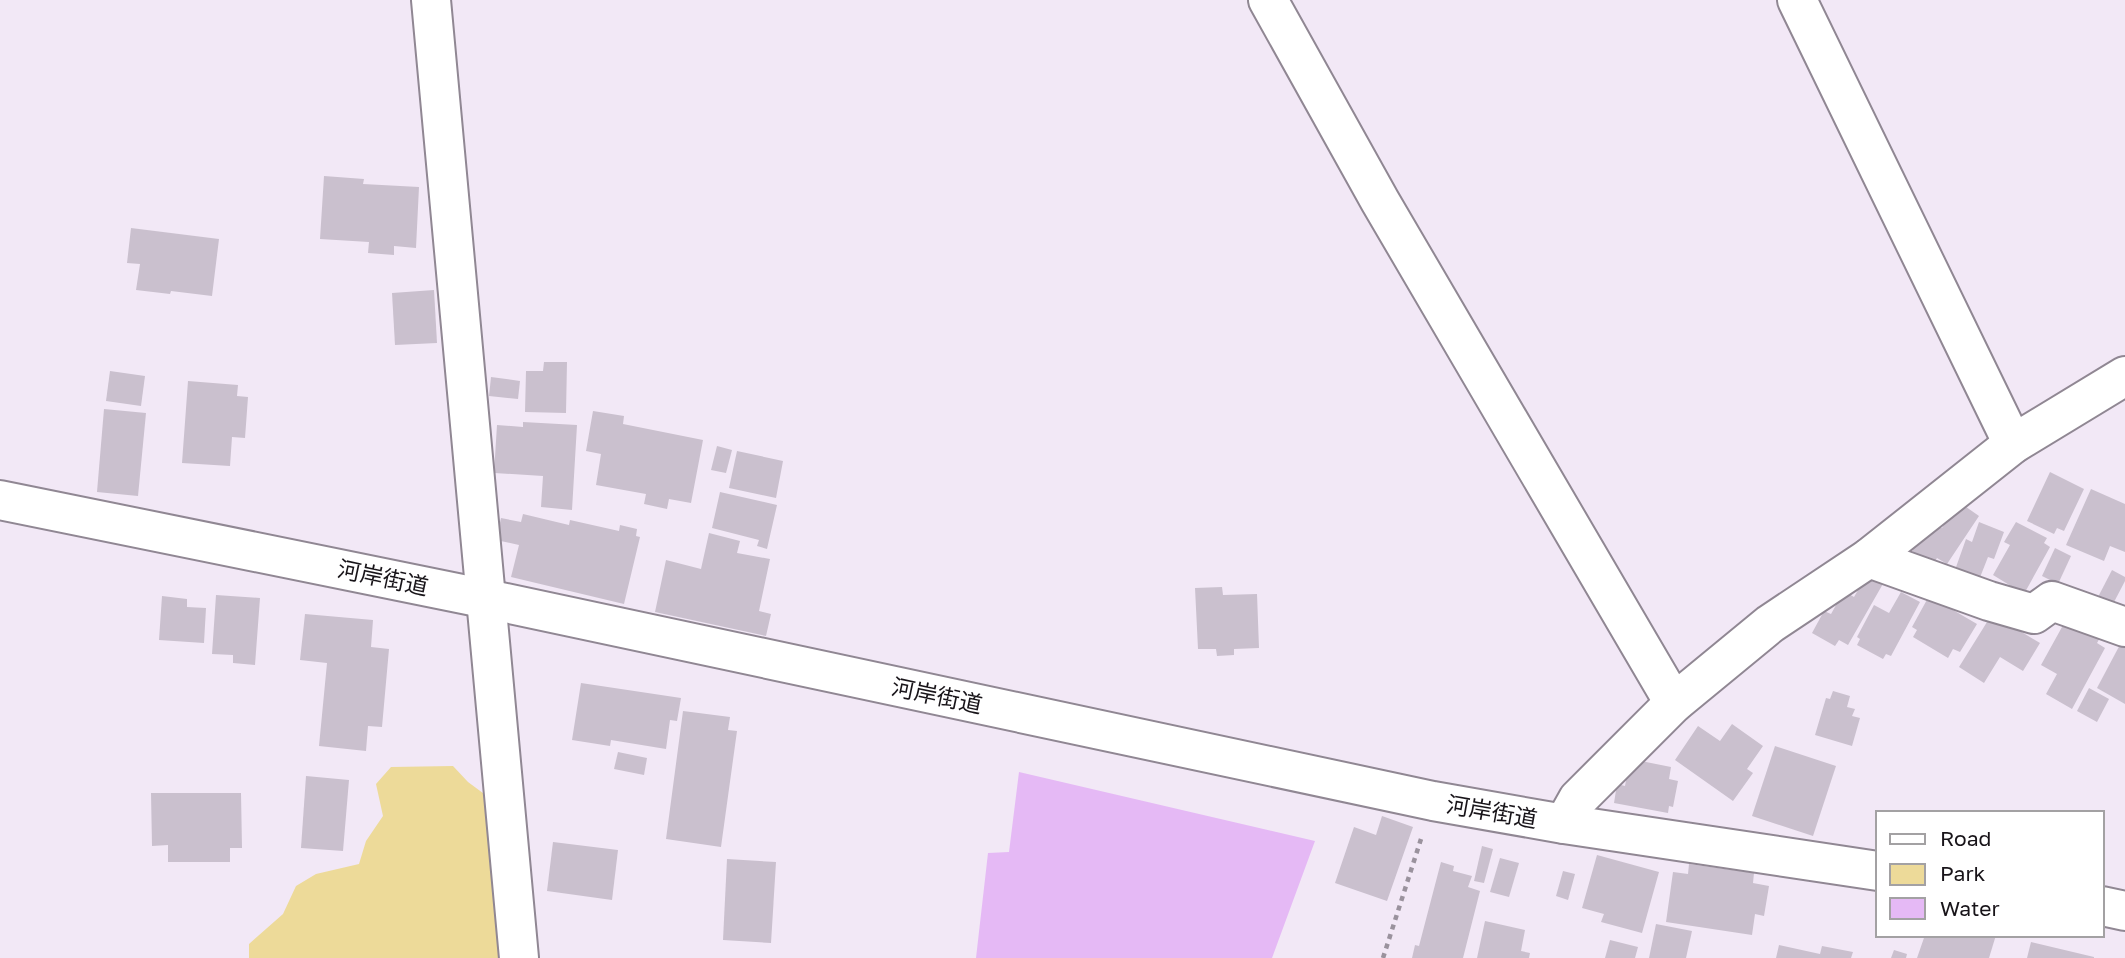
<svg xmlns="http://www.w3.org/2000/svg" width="2125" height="958" viewBox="0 0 2125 958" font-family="'Golos Text','Noto Sans JP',sans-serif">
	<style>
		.green { fill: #edda99 }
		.water { fill: #e5b9f5 }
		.building { fill: #cac0ce }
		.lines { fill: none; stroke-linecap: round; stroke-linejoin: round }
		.minor-casing { stroke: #908793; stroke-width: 42 }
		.path { stroke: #9a929d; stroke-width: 4.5; stroke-dasharray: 5 5; stroke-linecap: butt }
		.minor { stroke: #fff; stroke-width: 38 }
		.labels { text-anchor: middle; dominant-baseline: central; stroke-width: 7; stroke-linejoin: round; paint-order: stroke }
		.street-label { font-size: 23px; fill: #181419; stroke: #fff }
	</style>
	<rect width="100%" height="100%" fill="#f2e8f6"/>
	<polygon class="green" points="453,766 468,782 491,799 503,921 499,958 249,958 249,944 283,914 296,886 316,874 359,864 366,841 383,816 376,784 391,767"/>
	<polygon class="water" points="1019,772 1315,841 1272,958 976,958 988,853 1009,852"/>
	<g class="building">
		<polygon points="324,176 364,179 363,184 419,187 416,248 394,246 394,255 368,253 369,242 320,239"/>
		<polygon points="131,228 219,239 212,296 171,291 170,294 136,290 140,264 127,263"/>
		<polygon points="434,290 437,343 395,345 392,293"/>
		<polygon points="544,362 567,362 566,413 525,412 526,371 543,371"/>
		<polygon points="110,371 145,376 141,406 106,401"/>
		<polygon points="491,377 520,381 518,399 489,396"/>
		<polygon points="188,381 238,385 237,396 248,397 245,438 232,437 230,466 182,463"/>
		<polygon points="104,409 146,413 138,496 97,492"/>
		<polygon points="593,411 624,416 623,424 703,440 691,503 669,499 667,509 644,504 646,494 596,485 601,454 586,451"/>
		<polygon points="523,422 577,425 572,510 541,507 543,476 494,473 497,425 523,427"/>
		<polygon points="717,446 732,450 726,473 711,470"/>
		<polygon points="737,451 783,461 776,498 729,488"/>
		<polygon points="2050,472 2084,489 2064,531 2057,528 2054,534 2027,521"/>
		<polygon points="2091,489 2125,504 2125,552 2110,546 2104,561 2066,545"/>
		<polygon points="720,492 777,505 767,549 757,546 759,540 712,528"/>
		<polygon points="1959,502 1979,516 1947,564 1937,558 1933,564 1912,551 1932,521 1942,528"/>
		<polygon points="523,514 569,525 570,520 619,531 620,525 637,529 636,536 640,537 624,604 511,577 519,545 496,540 501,518 521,522"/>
		<polygon points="1979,522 2004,532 1994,559 1988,557 1979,580 1955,570 1966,539 1972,542"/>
		<polygon points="2016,522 2047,538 2044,543 2050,547 2024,594 1993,575 2010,545 2004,542"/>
		<polygon points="709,533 740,541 737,553 770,559 759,611 771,614 766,636 655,612 666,560 701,569"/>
		<polygon points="2055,548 2071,556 2058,584 2042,576"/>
		<polygon points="2112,570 2125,577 2125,581 2113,604 2098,597"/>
		<polygon points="1868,573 1884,582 1848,645 1839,640 1835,646 1812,633 1824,611 1831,614 1844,591 1854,597"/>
		<polygon points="1222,587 1223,595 1257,594 1259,648 1234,649 1234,655 1217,656 1216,649 1198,649 1195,588"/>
		<polygon points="1901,592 1920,602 1891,656 1886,654 1883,659 1857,645 1860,639 1857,637 1874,605 1889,613"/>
		<polygon points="216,595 260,598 255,665 233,663 233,655 212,654"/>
		<polygon points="162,596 187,599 187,607 206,608 204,643 159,640"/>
		<polygon points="1929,596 1977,624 1960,652 1953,649 1948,658 1913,637 1917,630 1912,627"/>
		<polygon points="305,614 373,620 371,647 389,649 382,727 368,726 366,751 319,746 327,663 300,660"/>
		<polygon points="1992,614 2040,643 2023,671 2000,657 1984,683 1959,667"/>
		<polygon points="2067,618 2101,636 2097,643 2105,648 2072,709 2046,694 2057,674 2041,665"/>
		<polygon points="2123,639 2125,640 2125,704 2097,688"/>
		<polygon points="581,683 681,698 677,721 670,720 666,749 611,740 610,746 572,740"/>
		<polygon points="2089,688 2109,699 2097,722 2077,711"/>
		<polygon points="1833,691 1850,696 1847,707 1855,709 1852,716 1860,718 1852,746 1815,735 1826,698 1830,699"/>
		<polygon points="683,711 730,717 728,730 737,731 721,847 666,839"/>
		<polygon points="1732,724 1763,746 1747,769 1753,773 1733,801 1675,760 1698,726 1720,741"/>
		<polygon points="1775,746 1836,766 1813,836 1752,816"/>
		<polygon points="618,752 647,758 644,775 614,769"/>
		<polygon points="1636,760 1671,767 1669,779 1678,781 1673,807 1669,806 1668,813 1614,803 1617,784 1625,786 1628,769 1634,771"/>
		<polygon points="306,776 349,780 343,851 301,848"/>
		<polygon points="151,793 241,793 242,848 230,848 230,862 168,862 168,845 152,846"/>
		<polygon points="1382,816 1413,827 1387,901 1335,883 1354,827 1376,835"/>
		<polygon points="553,842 618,850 612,900 547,891"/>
		<polygon points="1482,846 1493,849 1484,883 1474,881"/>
		<polygon points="1597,855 1659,872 1642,933 1601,922 1604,914 1582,908"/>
		<polygon points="1500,858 1519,863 1509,897 1490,892"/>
		<polygon points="727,859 776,862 771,943 723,940"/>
		<polygon points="1441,862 1454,866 1453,871 1472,876 1468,887 1480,891 1463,958 1412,958 1415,945 1419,946"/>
		<polygon points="1689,864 1754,873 1753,883 1769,886 1764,916 1755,914 1752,935 1666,922 1673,872 1688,874"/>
		<polygon points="1563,871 1575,874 1568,900 1556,896"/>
		<polygon points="1485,921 1525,930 1521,951 1530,953 1529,958 1477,958"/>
		<polygon points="1656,924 1692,931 1686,958 1649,958"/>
		<polygon points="1925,935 1996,935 1989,958 1917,958"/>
		<polygon points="1610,940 1638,947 1635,958 1605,958"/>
		<polygon points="2031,942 2094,957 2094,958 2027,958"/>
		<polygon points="1779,945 1820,954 1822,946 1853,952 1851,958 1776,958"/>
		<polygon points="1894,950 1907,954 1906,958 1891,958"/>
	</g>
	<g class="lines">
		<g class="minor-casing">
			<g id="minor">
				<polyline points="431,0 519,958"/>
				<polyline points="1268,0 1380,201 1674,703"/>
				<polyline points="1797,0 2013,444"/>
				<polyline points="0,500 487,599 1433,801 1564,824 1878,871"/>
				<polyline points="1869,558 1989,601 2034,614 2052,601 2125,627"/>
				<polyline points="1564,824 1578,799 1674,703 1770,624 1869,558 2013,444 2125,376"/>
				<polyline points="2102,906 2125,911"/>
			</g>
		</g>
		<polyline class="path" points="1383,958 1421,839"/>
		<use href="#minor" class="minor"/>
	</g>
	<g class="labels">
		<g class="street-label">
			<text transform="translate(383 577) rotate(12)">河岸街道</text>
			<text transform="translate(937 695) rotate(12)">河岸街道</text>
			<text transform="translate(1492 811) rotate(10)">河岸街道</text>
		</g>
	</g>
	<rect x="1876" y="811" width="228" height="126" fill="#ffffff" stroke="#a3a1a3" stroke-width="2"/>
	<rect x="1890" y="834" width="35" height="10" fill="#ffffff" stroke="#a3a1a3" stroke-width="2"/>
	<text x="1940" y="846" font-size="21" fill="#181419">Road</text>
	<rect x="1890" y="864" width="35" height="21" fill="#edda99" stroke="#a3a1a3" stroke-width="2"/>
	<text x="1940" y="881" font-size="21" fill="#181419">Park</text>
	<rect x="1890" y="898" width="35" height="21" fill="#e5b9f5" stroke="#a3a1a3" stroke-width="2"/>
	<text x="1940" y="916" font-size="21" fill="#181419">Water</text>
</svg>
